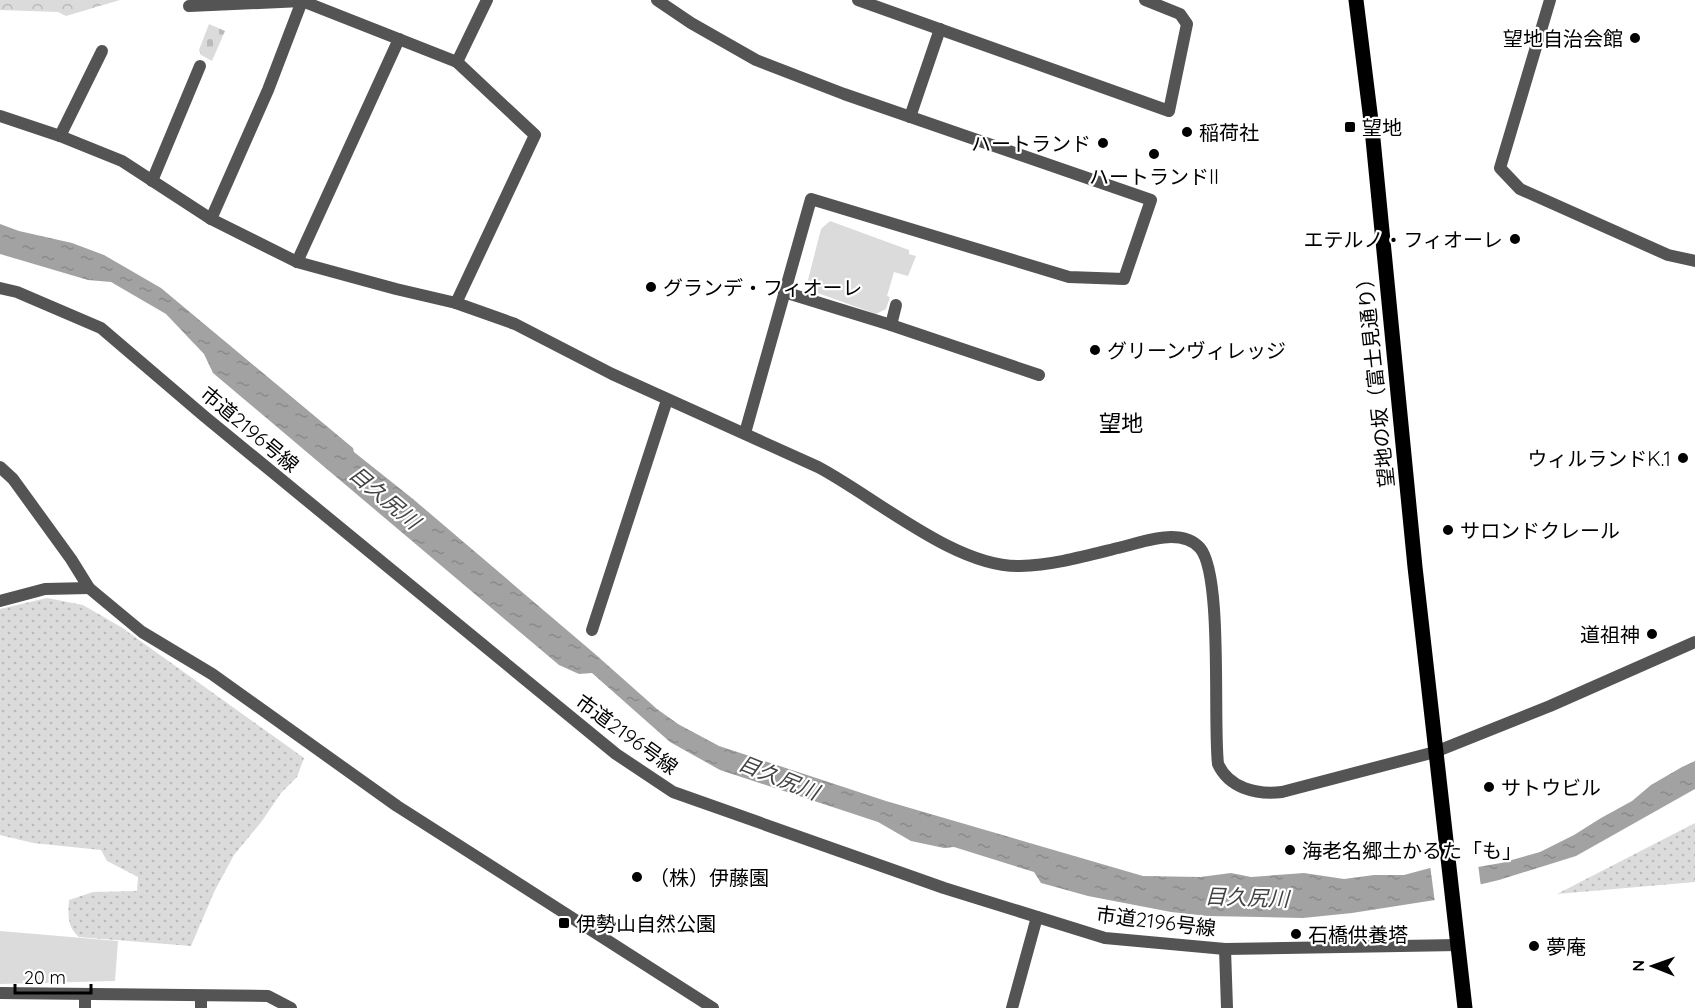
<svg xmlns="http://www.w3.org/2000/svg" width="1695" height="1008" viewBox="0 0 1695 1008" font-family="Quicksand,'Noto Sans JP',sans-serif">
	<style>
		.grass { fill: url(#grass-dots) }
		.forest { fill: url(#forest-crowns) }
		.cemetery { fill: url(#cemetery-stones) }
		.park { fill: #dbdbdb }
		.water { fill: url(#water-ripples) }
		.pier { fill: #fff }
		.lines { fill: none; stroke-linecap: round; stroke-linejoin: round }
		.minor { stroke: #545454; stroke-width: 12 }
		.tertiary { stroke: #545454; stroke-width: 12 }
		.primary { stroke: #000; stroke-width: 15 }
		.poi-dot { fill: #000; stroke: #fff; stroke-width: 2 }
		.labels { text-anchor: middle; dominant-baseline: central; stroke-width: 4.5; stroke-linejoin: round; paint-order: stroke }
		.poi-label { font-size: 20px; fill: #000; stroke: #fff; text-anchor: start }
		.street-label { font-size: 20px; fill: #000; stroke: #fff }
		.water-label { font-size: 21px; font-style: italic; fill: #434343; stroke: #fff }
		.quarter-label { font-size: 22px; fill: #000; stroke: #fff }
	</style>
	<defs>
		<pattern id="grass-dots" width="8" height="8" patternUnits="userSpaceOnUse" patternTransform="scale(1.5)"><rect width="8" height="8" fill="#dbdbdb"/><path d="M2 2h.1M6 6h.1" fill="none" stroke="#bababa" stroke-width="1.8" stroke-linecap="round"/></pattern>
		<pattern id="forest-crowns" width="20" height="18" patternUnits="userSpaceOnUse" patternTransform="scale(1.5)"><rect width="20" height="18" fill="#dbdbdb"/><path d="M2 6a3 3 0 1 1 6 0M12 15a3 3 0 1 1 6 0" fill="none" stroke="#bababa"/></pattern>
		<pattern id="cemetery-stones" width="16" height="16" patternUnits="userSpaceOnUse" patternTransform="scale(1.5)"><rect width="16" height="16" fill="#dbdbdb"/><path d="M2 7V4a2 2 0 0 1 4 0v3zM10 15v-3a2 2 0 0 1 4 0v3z" fill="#bababa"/></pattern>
		<pattern id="water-ripples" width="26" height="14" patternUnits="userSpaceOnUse" patternTransform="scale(1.5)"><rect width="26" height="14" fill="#a2a2a2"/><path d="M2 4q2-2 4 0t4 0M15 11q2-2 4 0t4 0" fill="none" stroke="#8a8a8a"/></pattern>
	</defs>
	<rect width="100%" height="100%" fill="#fff"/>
	<g class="grass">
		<path d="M47 598 83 605 121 627 304 758 297 777 281 793 262 821 234 855 215 890 191 946 79 937C67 927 68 915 69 900L93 892 137 891 138 877 107 861 101 850 33 843 0 835V609Z"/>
		<polygon points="1695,823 1695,882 1557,894"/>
	</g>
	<polygon class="forest" points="0,0 120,0 66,16 58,12 0,10"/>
	<polygon class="cemetery" points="209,24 225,31 212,61 201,55 199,50"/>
	<g class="park">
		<polygon points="830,221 909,250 909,254 916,256 908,276 894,272 887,296 890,297 886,309 876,314 815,292 808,280 821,229"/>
		<polygon points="0,931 118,941 115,981 0,984"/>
	</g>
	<polygon class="water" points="0,224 19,231 72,243 104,255 161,288 353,448 354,452 413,499 595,654 657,709 678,724 719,746 886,801 1143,876 1200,877 1231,873 1251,877 1304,873 1344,879 1374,875 1404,875 1430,868 1478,867 1501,863 1540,852 1574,835 1601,818 1632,801 1651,785 1682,767 1695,761 1695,789 1576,856 1499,880 1461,889 1435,900 1352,913 1303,918 1208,916 1171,912 1088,896 1041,883 1034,872 954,847 944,848 911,841 878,822 720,770 670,742 592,673 579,674 559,665 213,373 204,354 166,314 111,282 88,280 0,254"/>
	<polygon class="pier" points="1478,864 1481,887 1435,903 1430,865"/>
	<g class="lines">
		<g class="minor">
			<polyline points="657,0 691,23 756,60 844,94 1151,200 1124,279 1069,277 811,199 745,433"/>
			<polyline points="858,0 1169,111 1187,24 1180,14 1145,0"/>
			<polyline points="1550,0 1500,168 1520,189 1668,255 1695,261"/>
			<polyline points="189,6 302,1 457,62 535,135 456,303"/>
			<polyline points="457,62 487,0"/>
			<path d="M0 116 60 136 122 161 211 219 297 262 396 289 456 303 515 324 612 374 818 467C875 497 956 568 1020 566 1055 565 1089 555 1122 547 1138 543 1155 537 1171 537 1181 537 1193 540 1200 548 1223 575 1213 721 1218 764 1229 788 1256 795 1282 792L1435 752 1550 706 1695 642"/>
			<polyline points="910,117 940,29"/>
			<polyline points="60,136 102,51"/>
			<polyline points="152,181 200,66"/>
			<polyline points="211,219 268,90 302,1"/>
			<polyline points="297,262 399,39"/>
			<polyline points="784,292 891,325 1039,375"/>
			<polyline points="891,325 896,305"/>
			<polyline points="0,467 13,479 71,559 89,588 142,632 212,674 397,806 713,1008"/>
			<polyline points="0,601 45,589 89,588"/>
			<polyline points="592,630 667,400"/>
			<polyline points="1225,949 1227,1008"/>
			<polyline points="0,993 268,996 291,1008"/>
			<polyline points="85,995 85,1008"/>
			<polyline points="201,996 201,1008"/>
			<polyline points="1012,1008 1037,917"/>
		</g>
		<polyline class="tertiary" points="0,288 17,292 101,328 204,416 616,754 673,792 944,888 1105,938 1225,949 1458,945"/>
		<polyline class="primary" points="1356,0 1372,129 1415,567 1465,1008"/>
	</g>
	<g class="poi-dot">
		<circle cx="1635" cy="38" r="6"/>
		<rect x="1344" y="121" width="12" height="12" rx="3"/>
		<circle cx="1187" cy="132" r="6"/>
		<circle cx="1103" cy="143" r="6"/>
		<circle cx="1154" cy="154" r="6"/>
		<circle cx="1515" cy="239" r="6"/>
		<circle cx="651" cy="287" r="6"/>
		<circle cx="1095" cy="350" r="6"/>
		<circle cx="1683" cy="458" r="6"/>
		<circle cx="1448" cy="530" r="6"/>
		<circle cx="1652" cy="634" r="6"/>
		<circle cx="1489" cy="787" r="6"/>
		<circle cx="1290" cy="850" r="6"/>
		<circle cx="637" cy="877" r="6"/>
		<rect x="558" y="917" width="12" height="12" rx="3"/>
		<circle cx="1296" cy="934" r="6"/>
		<circle cx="1534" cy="946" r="6"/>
	</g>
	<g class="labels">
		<g class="poi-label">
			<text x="1623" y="38" text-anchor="end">望地自治会館</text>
			<text x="1362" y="127">望地</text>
			<text x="1199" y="132">稲荷社</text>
			<text x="1091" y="143" text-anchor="end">ハートランド</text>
			<text x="1154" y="176" text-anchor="middle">ハートランドII</text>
			<text x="1503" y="239" text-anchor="end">エテルノ・フィオーレ</text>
			<text x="663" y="287">グランデ・フィオーレ</text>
			<text x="1107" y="350">グリーンヴィレッジ</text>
			<text x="1671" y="458" text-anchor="end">ウィルランドK.1</text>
			<text x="1460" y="530">サロンドクレール</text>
			<text x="1640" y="634" text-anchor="end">道祖神</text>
			<text x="1501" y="787">サトウビル</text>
			<text x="1302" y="850">海老名郷土かるた「も」</text>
			<text x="649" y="877">（株）伊藤園</text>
			<text x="576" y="923">伊勢山自然公園</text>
			<text x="1308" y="934">石橋供養塔</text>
			<text x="1546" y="946">夢庵</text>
		</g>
		<g class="street-label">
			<text transform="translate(1375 378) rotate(-96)">望地の坂（富士見通り）</text>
			<text transform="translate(250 429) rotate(40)">市道2196号線</text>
			<text transform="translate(627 734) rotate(36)">市道2196号線</text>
			<text transform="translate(1156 921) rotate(7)">市道2196号線</text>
		</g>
		<g class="water-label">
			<text transform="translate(385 497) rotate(40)">目久尻川</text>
			<text transform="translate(779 777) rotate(22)">目久尻川</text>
			<text transform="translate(1247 897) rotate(2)">目久尻川</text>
		</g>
		<g class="quarter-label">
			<text x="1121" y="423">望地</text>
		</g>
	</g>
	<g transform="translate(1653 966) rotate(271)" stroke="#ffffff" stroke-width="4.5" paint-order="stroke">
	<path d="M0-4.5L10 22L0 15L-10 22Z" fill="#000000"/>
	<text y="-9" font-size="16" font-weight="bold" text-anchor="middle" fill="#000000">N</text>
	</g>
	<path d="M15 984v9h76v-9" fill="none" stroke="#000000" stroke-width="3"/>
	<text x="24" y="984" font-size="18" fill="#000000" stroke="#ffffff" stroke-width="4.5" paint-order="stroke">20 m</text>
</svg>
